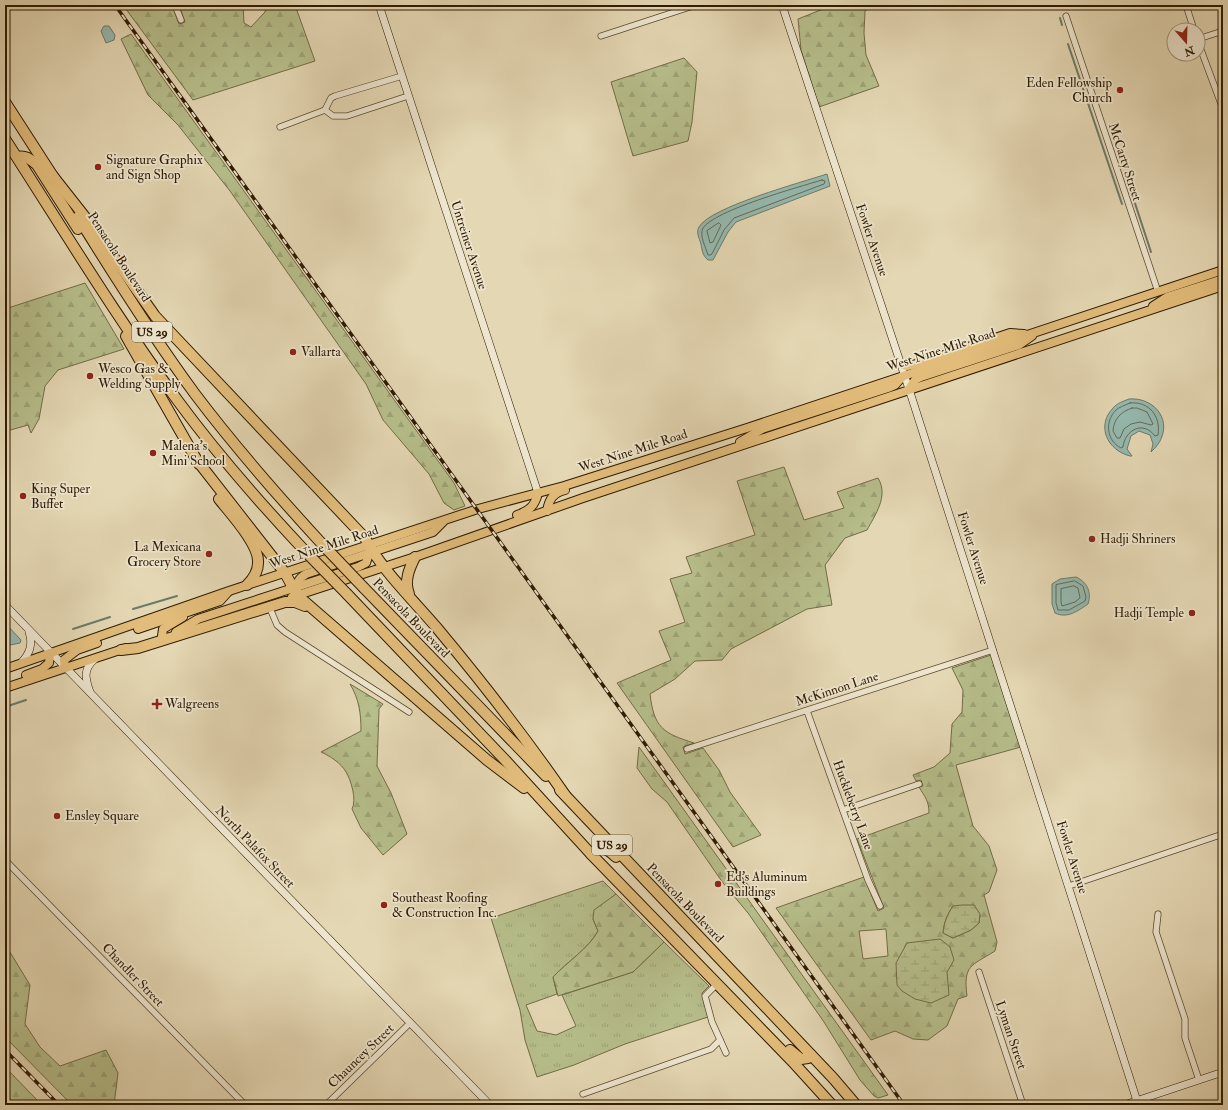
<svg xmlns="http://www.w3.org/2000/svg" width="1228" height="1110" viewBox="0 0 1228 1110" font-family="'IM FELL Double Pica',serif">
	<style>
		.grass { fill: url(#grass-tufts); stroke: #726c46 }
		.forest { fill: url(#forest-firs); stroke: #726c46; fill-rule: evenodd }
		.wetland { fill: url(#wetland-marsh); stroke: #726c46 }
		.water { fill: #95b9af; stroke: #6c7a69 }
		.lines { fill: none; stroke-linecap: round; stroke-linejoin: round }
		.shore { stroke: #626a58; stroke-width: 1 }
		.stream { stroke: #6c7a69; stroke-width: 2 }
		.street-casing { stroke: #5c4a2e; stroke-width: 7 }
		.secondary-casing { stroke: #2f1b01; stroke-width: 8 }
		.primary-casing { stroke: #2f1b01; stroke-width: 10 }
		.highway-casing { stroke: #2f1b01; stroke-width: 12 }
		.street { stroke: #ede5ce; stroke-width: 5.5 }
		.secondary { stroke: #ede5ce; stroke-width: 7 }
		.primary { stroke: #e2bc7a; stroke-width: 8 }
		.highway { stroke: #e2bc7a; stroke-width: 10 }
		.rail-casing { stroke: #2f1b01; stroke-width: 3.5 }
		.rail { stroke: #ede5ce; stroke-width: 2; stroke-dasharray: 6; stroke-linecap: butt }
		.highway-bridge-casing { stroke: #2f1b01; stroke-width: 12; stroke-linecap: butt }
		.highway-bridge { stroke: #e2bc7a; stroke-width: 10 }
		.poi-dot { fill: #8f2418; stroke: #ede5ce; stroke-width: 1.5 }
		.labels { text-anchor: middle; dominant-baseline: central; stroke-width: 3.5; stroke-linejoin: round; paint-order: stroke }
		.shield { fill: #ede5ce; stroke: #68583e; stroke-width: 1 }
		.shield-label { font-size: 12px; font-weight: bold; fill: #2f1b01 }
		.poi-label { font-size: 13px; fill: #2f1b01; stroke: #ede5ce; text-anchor: start }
		.street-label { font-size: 13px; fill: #2f1b01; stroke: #ede5ce }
	</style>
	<defs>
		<pattern id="grass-tufts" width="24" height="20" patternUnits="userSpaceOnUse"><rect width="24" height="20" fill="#b6be8b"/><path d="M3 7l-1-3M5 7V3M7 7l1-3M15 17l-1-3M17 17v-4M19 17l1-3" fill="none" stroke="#9da376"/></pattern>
		<pattern id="forest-firs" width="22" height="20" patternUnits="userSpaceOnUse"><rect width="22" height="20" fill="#b6be8b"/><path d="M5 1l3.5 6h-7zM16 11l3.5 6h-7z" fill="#9da376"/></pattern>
		<pattern id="wetland-marsh" width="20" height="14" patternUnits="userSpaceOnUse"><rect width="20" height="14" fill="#b6be8b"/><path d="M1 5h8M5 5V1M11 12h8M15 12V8" fill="none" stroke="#9da376"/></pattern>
	</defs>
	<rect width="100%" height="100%" fill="#e4d7b3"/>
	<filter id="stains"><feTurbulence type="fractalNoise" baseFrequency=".005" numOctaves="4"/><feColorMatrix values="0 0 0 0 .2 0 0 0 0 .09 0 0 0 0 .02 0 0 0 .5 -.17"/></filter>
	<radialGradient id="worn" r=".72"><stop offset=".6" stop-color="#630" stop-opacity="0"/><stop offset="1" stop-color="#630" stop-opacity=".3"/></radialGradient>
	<path class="grass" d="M603 881 616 894 593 919 598 931C589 948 567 962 553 977L557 994 526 1005 537 1031 556 1035 576 1026 562 995 633 972 664 942 709 986 702 993 708 1017 625 1044 574 1065 537 1077 525 1040 520 1010 491 918Z"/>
	<g class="forest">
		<polygon points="123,5 172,5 179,24 185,22 179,5 243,5 244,23 251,27 265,12 267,5 295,5 315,61 193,100"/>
		<polygon points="833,5 873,5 865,11 864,33 866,55 879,86 819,107 801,50 798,19"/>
		<polygon points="131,34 454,483 465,506 454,510 444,503 429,474 383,420 366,384 230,191 178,125 148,95 121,39"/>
		<polygon points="684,58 697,72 692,122 688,141 633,156 611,82"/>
		<polygon points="85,283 124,349 58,370 45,386 39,419 31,433 28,425 7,431 5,424 5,309"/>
		<path d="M784 467 804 520 844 508 837 492 878 478C889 496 875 515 867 530L845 538 825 565 832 605 807 609 731 649 722 660 695 661 675 679 650 694C654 727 662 733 694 743L683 747 685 754 703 748 719 770 730 792 761 835 733 847 617 683 671 660 659 631 685 622 670 579 692 573 686 557 755 535 737 481Z"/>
		<path d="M991 655 1021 747 956 765 973 826 989 846 997 870 989 892 984 895 997 942 995 951C971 966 963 965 967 996L958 999 947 1026 928 1040 913 1039 895 1031 871 1040 776 908 864 877 878 911 884 908 857 839 929 813C929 801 925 797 919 787L923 786 921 780 916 781 913 775 934 767 950 753 952 724 962 712 963 690 952 668ZM953 906 980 915 979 923 971 930 953 938 943 933C944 922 947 915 953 906ZM886 929 888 956 863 959 859 931Z"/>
		<path d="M350 684 383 704 379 709 377 766 391 793 407 834 383 855 361 828 352 809C357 800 351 780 346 772 341 763 330 756 321 752L361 731C361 713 359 699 350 684Z"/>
		<polygon points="639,747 888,1095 878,1098 874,1096 860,1080 824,1022 748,913 723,883 667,802 652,789 637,768"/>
		<path d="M616 894 664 942 633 972 558 996 553 977C567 962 589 948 598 931L593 919 594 910Z"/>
		<polygon points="5,944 30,985 25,1024 40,1047 60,1066 106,1050 118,1073 114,1105 72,1105 5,1037"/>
		<polygon points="5,1067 42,1105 5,1105"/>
	</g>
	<g class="wetland">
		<path d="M962 905H974L980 914 979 923 971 930 953 938 943 933C944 923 947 915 953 906Z"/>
		<polygon points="940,939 950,947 954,960 947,972 949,995 931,1003 915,999 902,991 897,985 896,963 907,943"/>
	</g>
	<g class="water">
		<polygon points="104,26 109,26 115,35 114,40 106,43 101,31"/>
		<path d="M827 174 830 186 736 222 728 232 713 260H708C703 256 702 251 701 244 699 238 696 232 699 227 710 207 803 182 827 174Z"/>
		<path d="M1129 399C1152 397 1171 417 1161 439 1159 444 1155 448 1151 452L1153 444 1150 435 1139 431 1131 436 1127 449 1132 456H1130C1107 450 1096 426 1113 408 1117 403 1124 401 1129 399Z"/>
		<path d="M1076 577C1087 582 1092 592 1088 604 1078 611 1067 619 1055 613L1052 604V584L1060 579Z"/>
		<polygon points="5,623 21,640 20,643 5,646"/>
	</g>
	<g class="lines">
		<g class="shore">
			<path d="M822 180 825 181 824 184 734 218 724 230 713 252 711 255H708C706 248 699 235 703 228 715 210 799 187 822 180Z"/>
			<polygon points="719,223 721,225 713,242 710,243 707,231"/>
			<path d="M1130 403C1149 401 1161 416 1158 435L1155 436C1143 420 1125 430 1123 447L1121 448C1107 441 1104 422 1116 410 1119 407 1126 405 1130 403Z"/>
			<path d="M1132 408H1137L1147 412 1153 424 1151 425 1140 422 1131 424 1124 429 1120 438H1117L1113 431C1114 418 1121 412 1132 408Z"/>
			<polygon points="1075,581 1083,586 1086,597 1085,601 1069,610 1058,610 1056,603 1056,585"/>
			<polygon points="1074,586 1078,588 1080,598 1075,602 1062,606 1061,602 1061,589"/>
		</g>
		<g class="stream">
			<polyline points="1060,18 1062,25"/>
			<polyline points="1068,44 1122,204"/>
			<polyline points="1109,125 1124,167"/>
			<polyline points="1128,182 1151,252"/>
			<polyline points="133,609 177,596"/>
			<polyline points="73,629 110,617"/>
			<polyline points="5,707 26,700"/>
		</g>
		<g class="street-casing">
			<g id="street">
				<polyline points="175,5 181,20"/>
				<polyline points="1186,5 1194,30"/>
				<polyline points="1066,16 1158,292"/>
				<polyline points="601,36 696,5"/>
				<polyline points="1198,39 1223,31"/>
				<polyline points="1198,42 1223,109"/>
				<polyline points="325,110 333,116 347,116 408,96"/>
				<polyline points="280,127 325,110 331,98 335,96 402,76"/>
				<polyline points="269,606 277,625 285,632 409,712"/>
				<polyline points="807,711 868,880 880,906"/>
				<polyline points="687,749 993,650"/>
				<polyline points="843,810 919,784"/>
				<polyline points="5,860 245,1105"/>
				<polyline points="1069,886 1223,834"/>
				<polyline points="1158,914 1156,932 1185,1019 1185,1038 1199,1080"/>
				<polyline points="979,972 1023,1105"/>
				<polyline points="717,984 705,996 712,1022 726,1053"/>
				<polyline points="583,1094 711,1049 720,1040"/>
				<polyline points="326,1105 410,1023"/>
			</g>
		</g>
		<g class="secondary-casing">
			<g id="secondary">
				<polyline points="379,5 538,493"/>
				<polyline points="782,5 909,389 1137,1101"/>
				<polyline points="5,605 490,1105"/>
				<path d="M21 663C30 653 33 645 29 632"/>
				<path d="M90 692C85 678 83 669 95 659"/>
				<polyline points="1124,1105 1223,1072"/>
			</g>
		</g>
		<g class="primary-casing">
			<g id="primary">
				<polyline points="1153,306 1167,297 1223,279"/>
				<polyline points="900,364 907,366 917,364 1010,333 1024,334"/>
				<polyline points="909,389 915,380 921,377 1019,345 1032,336"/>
				<polyline points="740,442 762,429 888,388 895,385 902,377"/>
				<path d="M547 511C549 499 553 493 565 490"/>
				<path d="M517 515C529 511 535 506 538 493"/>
				<path d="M297 592C296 583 298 579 306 574L433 532 443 522"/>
				<polyline points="292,597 415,557 583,498 1223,286"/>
				<polyline points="138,629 220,601 228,592"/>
				<polyline points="176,632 198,619 358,567 366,563 369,554 369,545"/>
				<polyline points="162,636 163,629 183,617"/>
				<polyline points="65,668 64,660 77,650 97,643"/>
				<polyline points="5,669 229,591 478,509 564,486 747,428 1223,270"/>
				<polyline points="26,675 42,669 49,663 50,653"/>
				<polyline points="5,688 126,648"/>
			</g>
		</g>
		<g class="highway-casing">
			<g id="highway">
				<polyline points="5,102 56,181"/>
				<path d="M5 139C62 227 116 317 178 401 217 454 260 503 305 551"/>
				<path d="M17 157C26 155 30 159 37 165L78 229"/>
				<path d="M52 175 89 222 155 316 365 538C380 568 415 602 437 628 482 682 525 737 565 795"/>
				<path d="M78 217C115 277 153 337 195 394 235 447 278 496 323 545"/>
				<polyline points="126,336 199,464"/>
				<polyline points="196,459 285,573 297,595 487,760 524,788"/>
				<path d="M219 499C230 513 260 545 258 563 258 571 253 579 247 585"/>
				<polyline points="364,588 546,776"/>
				<polyline points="347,594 506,761 591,854 792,1061 832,1105"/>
				<path d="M409 594C404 581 409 569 415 557"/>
				<polyline points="121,650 138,648 285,602 295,602 305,606"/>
				<polyline points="560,790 833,1078 856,1105"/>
				<path d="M591 854C601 845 607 848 616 857"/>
				<polyline points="790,1050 801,1059 808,1058 811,1055"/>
			</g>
		</g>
		<use href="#street" class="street"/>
		<use href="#secondary" class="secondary"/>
		<use href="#primary" class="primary"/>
		<use href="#highway" class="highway"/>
		<g class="rail-casing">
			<g id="rail">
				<polyline points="115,5 904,1105"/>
				<polyline points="5,1050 59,1105"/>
			</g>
		</g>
		<use href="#rail" class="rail"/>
		<g class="highway-bridge-casing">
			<g id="highway-bridge">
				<polyline points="323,545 364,588"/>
				<polyline points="305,551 347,594"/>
			</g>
		</g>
		<use href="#highway-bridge" class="highway-bridge"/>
	</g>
	<g class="poi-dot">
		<circle cx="1120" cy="90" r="4"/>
		<circle cx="98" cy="167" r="4"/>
		<circle cx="293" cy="352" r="4"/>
		<circle cx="90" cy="376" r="4"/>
		<circle cx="153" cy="453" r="4"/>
		<circle cx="23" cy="496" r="4"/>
		<circle cx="1092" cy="539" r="4"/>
		<circle cx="209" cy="554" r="4"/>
		<circle cx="1192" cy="613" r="4"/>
		<path d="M155 698h4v4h4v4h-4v4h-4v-4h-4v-4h4z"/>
		<circle cx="57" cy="816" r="4"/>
		<circle cx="718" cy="884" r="4"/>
		<circle cx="384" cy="905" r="4"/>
	</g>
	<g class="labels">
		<g class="shield">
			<rect x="132" y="322" width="40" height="20" rx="3"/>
			<rect x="592" y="835" width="40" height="20" rx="3"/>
		</g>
		<g class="shield-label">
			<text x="152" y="332">US 29</text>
			<text x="612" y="845">US 29</text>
		</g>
		<g class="poi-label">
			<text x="1112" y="83" text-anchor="end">Eden Fellowship<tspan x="1112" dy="15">Church</tspan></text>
			<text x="106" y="160">Signature Graphix<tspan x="106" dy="15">and Sign Shop</tspan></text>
			<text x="301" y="352">Vallarta</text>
			<text x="98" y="369">Wesco Gas &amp;<tspan x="98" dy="15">Welding Supply</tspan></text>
			<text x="161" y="446">Malena's<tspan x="161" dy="15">Mini School</tspan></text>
			<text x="31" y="489">King Super<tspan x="31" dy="15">Buffet</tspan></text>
			<text x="1100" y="539">Hadji Shriners</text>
			<text x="201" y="547" text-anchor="end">La Mexicana<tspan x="201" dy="15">Grocery Store</tspan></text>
			<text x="1184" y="613" text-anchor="end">Hadji Temple</text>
			<text x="165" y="704">Walgreens</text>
			<text x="65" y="816">Ensley Square</text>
			<text x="726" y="877">Ed's Aluminum<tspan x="726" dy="15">Buildings</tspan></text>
			<text x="392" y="898">Southeast Roofing<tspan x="392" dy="15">&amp; Construction Inc.</tspan></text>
		</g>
		<g class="street-label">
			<text transform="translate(1125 162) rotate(72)">McCarty Street</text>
			<text transform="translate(872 240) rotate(71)">Fowler Avenue</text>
			<text transform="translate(469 245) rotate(72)">Untreiner Avenue</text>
			<text transform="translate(119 257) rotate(57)">Pensacola Boulevard</text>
			<text transform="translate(941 350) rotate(-18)">West Nine Mile Road</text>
			<text transform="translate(633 451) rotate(-18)">West Nine Mile Road</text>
			<text transform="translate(324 547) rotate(-18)">West Nine Mile Road</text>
			<text transform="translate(973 548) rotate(72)">Fowler Avenue</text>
			<text transform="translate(411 618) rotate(46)">Pensacola Boulevard</text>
			<text transform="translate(837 689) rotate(-18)">McKinnon Lane</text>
			<text transform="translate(853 805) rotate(70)">Huckleberry Lane</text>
			<text transform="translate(255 847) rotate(46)">North Palafox Street</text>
			<text transform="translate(1072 857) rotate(72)">Fowler Avenue</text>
			<text transform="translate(685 903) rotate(46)">Pensacola Boulevard</text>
			<text transform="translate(133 975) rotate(46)">Chandler Street</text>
			<text transform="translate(1011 1035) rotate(71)">Lyman Street</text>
			<text transform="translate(361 1056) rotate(-44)">Chauncey Street</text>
		</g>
	</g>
	<rect width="1228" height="1110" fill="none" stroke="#e4d7b3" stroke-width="20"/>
	<rect x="6" y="6" width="1216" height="1098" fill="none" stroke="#2f1b01" stroke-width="2"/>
	<rect x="10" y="10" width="1208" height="1090" fill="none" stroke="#2f1b01"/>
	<g transform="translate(1186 42) rotate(160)"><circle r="19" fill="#ede5ce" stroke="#a1947c"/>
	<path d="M0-3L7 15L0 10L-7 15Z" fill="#8f2418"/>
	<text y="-6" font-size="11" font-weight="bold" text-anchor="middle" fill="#2f1b01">N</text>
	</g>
	<rect width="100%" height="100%" filter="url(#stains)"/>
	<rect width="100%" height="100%" fill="url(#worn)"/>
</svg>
